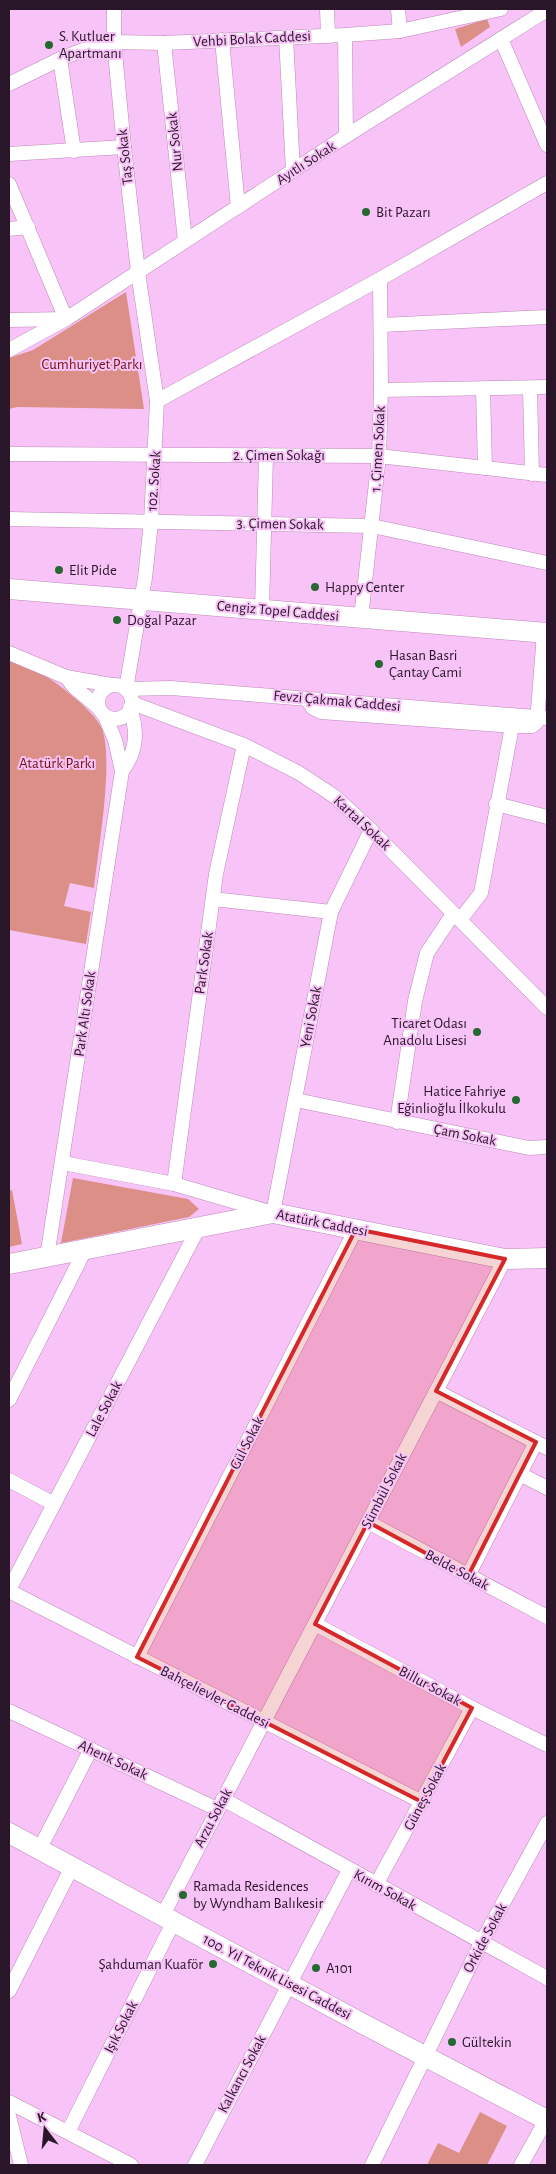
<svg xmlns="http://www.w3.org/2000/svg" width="556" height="2174" viewBox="0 0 556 2174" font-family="'Alegreya Sans',sans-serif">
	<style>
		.green { fill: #dc8f86 }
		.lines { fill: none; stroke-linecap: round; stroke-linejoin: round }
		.street-casing { stroke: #bb89ba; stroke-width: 15 }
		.secondary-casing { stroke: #bb89ba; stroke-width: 21 }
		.street { stroke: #fff; stroke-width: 14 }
		.secondary { stroke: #fff; stroke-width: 20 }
		.marked { fill: #d62828; fill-opacity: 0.2; stroke: #d62828; stroke-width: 4; stroke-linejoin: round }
		.poi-dot { fill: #266832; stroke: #f8c3f6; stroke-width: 2 }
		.labels { text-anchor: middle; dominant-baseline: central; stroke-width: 4; stroke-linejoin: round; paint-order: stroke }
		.poi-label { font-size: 15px; fill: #291629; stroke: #f8c3f6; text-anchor: start }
		.street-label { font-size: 15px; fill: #291629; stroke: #f8c3f6 }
		.park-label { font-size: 15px; fill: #761312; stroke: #f8c3f6 }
	</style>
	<rect width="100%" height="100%" fill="#f8c3f6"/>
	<g class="green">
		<polygon points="487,19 490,27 461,47 455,29"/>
		<polygon points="126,292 144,409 17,407 9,409 9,358 33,350"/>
		<path d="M9 660C18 664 28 667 37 671 54 680 95 711 102 729 114 762 98 850 94 888L70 883 64 906 91 912 86 944 9 930Z"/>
		<polygon points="73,1178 188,1199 199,1209 189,1217 61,1243"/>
		<polygon points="12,1190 22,1244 9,1247 9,1191"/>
		<polygon points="480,2112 507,2126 487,2165 427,2165 438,2143 459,2153"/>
	</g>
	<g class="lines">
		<g class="street-casing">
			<g id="street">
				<polyline points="114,9 114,42 124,147 138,272 157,401 151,522 145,578 126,689 171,688 547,718"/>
				<polyline points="327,9 328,36"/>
				<polyline points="398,9 400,31"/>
				<polyline points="345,35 346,136"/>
				<polyline points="286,37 293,171"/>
				<polyline points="501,39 547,145"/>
				<polyline points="222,40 238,207"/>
				<polyline points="164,43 185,241"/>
				<polyline points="60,59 74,151"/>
				<polyline points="9,84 60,59 83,50 114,42 164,43 345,35 400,31 501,9"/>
				<polyline points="9,154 124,147"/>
				<polyline points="9,184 66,319 9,320"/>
				<polyline points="9,229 28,227"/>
				<polyline points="381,325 547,317"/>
				<polyline points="9,350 66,319 346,136 547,10"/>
				<polyline points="530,388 532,474"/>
				<polyline points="483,389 485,468"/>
				<polyline points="381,390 547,387"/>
				<polyline points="157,401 380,279 547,183"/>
				<polyline points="9,454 379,456 547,475"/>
				<polyline points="9,519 372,526 547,563"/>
				<polyline points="262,610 266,455"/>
				<polyline points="361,618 379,456 381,390 380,279"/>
				<polyline points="9,653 66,677 111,685"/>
				<polyline points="66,677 74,687 98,707"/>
				<circle cx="115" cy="702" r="17"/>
				<polyline points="307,699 313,708 321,712 512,726"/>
				<polyline points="132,703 244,745 299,773 334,796 371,830 547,1008"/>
				<path d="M122 771C137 751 138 732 130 708"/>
				<polyline points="496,804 547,817"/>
				<polyline points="213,899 331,912"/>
				<polyline points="460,920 481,893 512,726 532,726 537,722 544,633"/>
				<polyline points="296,1100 529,1148 547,1147"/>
				<polyline points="397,1122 415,1001 427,953 453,914"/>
				<polyline points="63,1163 174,1184 273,1213 331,912 371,830"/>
				<polyline points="174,1184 216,874 244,745"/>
				<polyline points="47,1257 122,771 115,740 105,716"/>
				<polyline points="436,1391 547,1448"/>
				<polyline points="9,1400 85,1250"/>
				<polyline points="520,1474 547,1488"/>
				<polyline points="9,1480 54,1504"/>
				<polyline points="368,1522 547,1617"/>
				<polyline points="468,1576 536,1442"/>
				<polyline points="9,1590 199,1227"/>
				<polyline points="9,1591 422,1802"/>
				<polyline points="315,1624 472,1708 547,1745"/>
				<polyline points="137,1657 356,1229"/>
				<polyline points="9,1711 217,1809"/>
				<polyline points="223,1799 547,1978"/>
				<polyline points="39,1850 91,1749"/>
				<polyline points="376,1885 472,1708"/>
				<polyline points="163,1915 505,1259"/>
				<polyline points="9,1991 72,1867"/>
				<polyline points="9,2102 131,2165"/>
				<polyline points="9,2116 21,2165"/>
				<polyline points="68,2132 174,1921"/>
				<polyline points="195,2165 349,1870"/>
				<polyline points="372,2165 481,1943 547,1823"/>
				<polyline points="521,2165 546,2120"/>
			</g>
		</g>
		<g class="secondary-casing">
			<g id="secondary">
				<polyline points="9,589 547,633"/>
				<polyline points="9,1264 273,1213 505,1259 547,1258"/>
				<polyline points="9,1833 367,2026 547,2120"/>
			</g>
		</g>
		<use href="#street" class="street"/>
		<use href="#secondary" class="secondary"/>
	</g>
	<path class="marked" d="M356 1229 505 1259 436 1391 536 1442 468 1576 368 1522 315 1624 472 1708 422 1802 137 1657Z"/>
	<g class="poi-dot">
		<circle cx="49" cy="45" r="5"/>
		<circle cx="366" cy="212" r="5"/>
		<circle cx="59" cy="570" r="5"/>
		<circle cx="315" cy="587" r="5"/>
		<circle cx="117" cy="620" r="5"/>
		<circle cx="379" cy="664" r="5"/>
		<circle cx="477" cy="1032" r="5"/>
		<circle cx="516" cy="1100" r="5"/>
		<circle cx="183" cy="1895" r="5"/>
		<circle cx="213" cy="1964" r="5"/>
		<circle cx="316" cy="1968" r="5"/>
		<circle cx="452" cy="2042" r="5"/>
	</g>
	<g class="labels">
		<g class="poi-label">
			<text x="59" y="36">S. Kutluer<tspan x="59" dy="17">Apartmanı</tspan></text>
			<text x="376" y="212">Bit Pazarı</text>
			<text x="69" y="570">Elit Pide</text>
			<text x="325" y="587">Happy Center</text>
			<text x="127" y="620">Doğal Pazar</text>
			<text x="389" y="655">Hasan Basri<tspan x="389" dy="17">Çantay Cami</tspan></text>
			<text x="467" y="1023" text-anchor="end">Ticaret Odası<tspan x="467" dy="17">Anadolu Lisesi</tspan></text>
			<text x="506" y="1091" text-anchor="end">Hatice Fahriye<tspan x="506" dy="17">Eğinlioğlu İlkokulu</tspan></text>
			<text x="193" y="1886">Ramada Residences<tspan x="193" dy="17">by Wyndham Balıkesir</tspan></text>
			<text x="203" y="1964" text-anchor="end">Şahduman Kuaför</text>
			<text x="326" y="1968">A101</text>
			<text x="462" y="2042">Gültekin</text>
		</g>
		<g class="street-label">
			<text transform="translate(252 39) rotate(-3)">Vehbi Bolak Caddesi</text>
			<text transform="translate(175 142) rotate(-96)">Nur Sokak</text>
			<text transform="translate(125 157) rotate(-96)">Taş Sokak</text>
			<text transform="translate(306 163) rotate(-33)">Ayıtlı Sokak</text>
			<text transform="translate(378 449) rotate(-87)">1. Çimen Sokak</text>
			<text x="279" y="455">2. Çimen Sokağı</text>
			<text transform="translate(154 481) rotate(-86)">102. Sokak</text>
			<text transform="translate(280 524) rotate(1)">3. Çimen Sokak</text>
			<text transform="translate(278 611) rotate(5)">Cengiz Topel Caddesi</text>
			<text transform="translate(337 701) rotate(5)">Fevzi Çakmak Caddesi</text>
			<text transform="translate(362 823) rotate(43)">Kartal Sokak</text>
			<text transform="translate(204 963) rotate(-82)">Park Sokak</text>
			<text transform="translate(85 1014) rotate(-82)">Park Altı Sokak</text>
			<text transform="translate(311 1017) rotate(-79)">Yeni Sokak</text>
			<text transform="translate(465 1135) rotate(11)">Çam Sokak</text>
			<text transform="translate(322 1223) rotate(11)">Atatürk Caddesi</text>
			<text transform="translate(104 1409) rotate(-62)">Lale Sokak</text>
			<text transform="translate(247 1443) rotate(-63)">Gül Sokak</text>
			<text transform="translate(384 1491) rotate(-63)">Sümbül Sokak</text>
			<text transform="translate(457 1570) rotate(28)">Belde Sokak</text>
			<text transform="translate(430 1686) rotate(28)">Billur Sokak</text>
			<text transform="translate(215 1697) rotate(27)">Bahçelievler Caddesi</text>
			<text transform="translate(113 1760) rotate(25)">Ahenk Sokak</text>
			<text transform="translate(425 1797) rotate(-62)">Güneş Sokak</text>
			<text transform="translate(213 1818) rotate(-62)">Arzu Sokak</text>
			<text transform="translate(385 1890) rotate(29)">Kırım Sokak</text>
			<text transform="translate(485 1938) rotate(-62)">Orkide Sokak</text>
			<text transform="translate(277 1977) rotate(28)">100. Yıl Teknik Lisesi Caddesi</text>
			<text transform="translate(121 2027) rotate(-63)">Işık Sokak</text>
			<text transform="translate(242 2074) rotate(-62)">Kalkancı Sokak</text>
		</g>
		<g class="park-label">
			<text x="92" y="364">Cumhuriyet Parkı</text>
			<text x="57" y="763">Atatürk Parkı</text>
		</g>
	</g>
	<rect width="556" height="2174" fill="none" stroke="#291629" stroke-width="20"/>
	<g transform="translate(45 2129) rotate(344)" stroke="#f8c3f6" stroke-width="4" paint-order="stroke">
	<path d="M0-4L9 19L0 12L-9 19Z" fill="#291629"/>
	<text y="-8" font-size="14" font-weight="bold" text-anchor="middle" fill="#291629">K</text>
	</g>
</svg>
